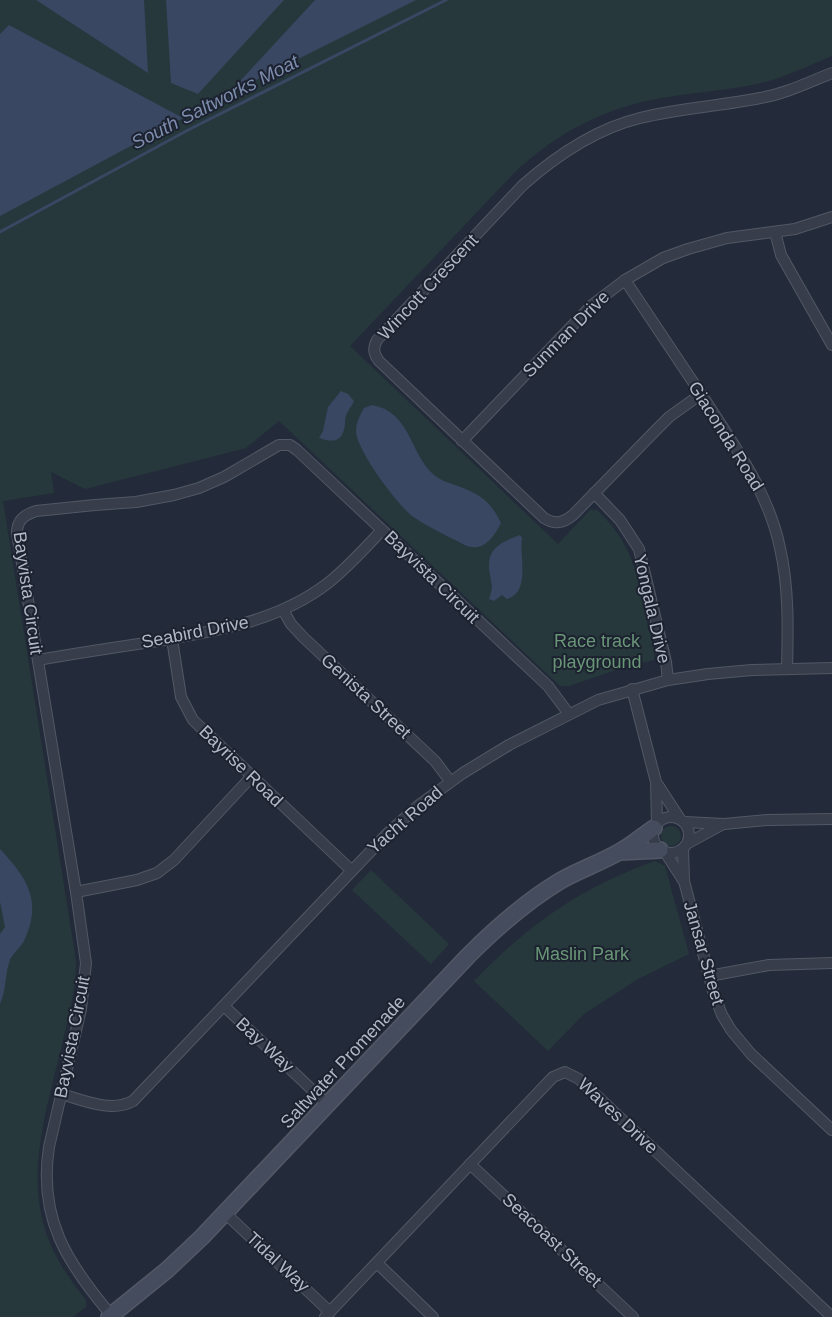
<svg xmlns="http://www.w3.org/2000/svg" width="832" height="1317" viewBox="0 0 832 1317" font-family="Helvetica,sans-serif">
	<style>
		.green { fill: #26383c }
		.water { fill: #394762 }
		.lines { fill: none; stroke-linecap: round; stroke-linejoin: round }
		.stream { stroke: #394762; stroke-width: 3 }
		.street-casing { stroke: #525865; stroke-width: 12 }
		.secondary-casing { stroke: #525865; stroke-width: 18 }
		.street { stroke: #373d4a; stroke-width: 10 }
		.secondary { stroke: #454c5d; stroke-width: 15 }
		.labels { text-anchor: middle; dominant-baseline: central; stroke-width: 4; stroke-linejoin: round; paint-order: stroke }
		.street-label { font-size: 18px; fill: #b2b8c6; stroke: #1c222f }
		.park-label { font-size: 18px; fill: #6a9678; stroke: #1c222f }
		.water-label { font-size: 19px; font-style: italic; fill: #7c8cac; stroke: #1c222f }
	</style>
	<rect width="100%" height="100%" fill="#232b3a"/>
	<g class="green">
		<path d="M0 0H832V56C810 65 783 78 761 83 726 91 690 92 656 99 602 109 556 134 516 171L350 346 558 544 590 510H597C634 545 637 575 647 622 650 634 656 648 654 660L625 667 569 686H560L279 421 246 448 85 489 51 472 54 493 3 501 76 961C76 989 69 1014 63 1040 47 1110 20 1183 54 1252 63 1270 74 1285 86 1300V1307L73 1317H0Z"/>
		<circle cx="671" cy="836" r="10"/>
		<path d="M655 861 665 866 689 954 638 979 584 1014 548 1051 474 981C529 924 580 888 655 861Z"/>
		<polygon points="371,870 449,944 431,964 352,890"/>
	</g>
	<g class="water">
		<polygon points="36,0 144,0 148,73"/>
		<polygon points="166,0 284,0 198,94 171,83"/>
		<polygon points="315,0 416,0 228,94"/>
		<polygon points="9,25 183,118 0,216 0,34"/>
		<path d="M341 391 348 394 354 401C352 406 347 411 346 416 345 418 345 422 345 424 343 442 334 443 319 438L323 431 328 407Z"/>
		<path d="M372 405C411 412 409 453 434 475 441 481 450 483 458 486 480 494 491 502 501 523 496 532 490 544 478 547 469 549 460 542 453 539 439 532 425 525 412 516 396 503 363 458 357 437 354 427 359 417 364 408Z"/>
		<path d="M520 535 522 538C519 556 531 592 507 599L502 595 494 601 489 599C493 589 492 585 490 575 485 550 498 543 520 535Z"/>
		<path d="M0 849C27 878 43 901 24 941 20 948 10 956 9 963 5 976 6 991 0 1004V934L5 927 0 902Z"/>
	</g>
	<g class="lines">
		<polyline class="stream" points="0,232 190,129 446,0"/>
		<g class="street-casing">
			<g id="street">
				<polyline points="775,232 781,255 832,345"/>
				<path d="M625 280C652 321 680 362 707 403 736 448 769 494 780 548 789 587 788 629 787 669"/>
				<path d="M701 394 669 417 657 429 573 515C563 523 555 525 544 518L379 361C373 353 373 348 377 340L523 185C557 155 595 129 640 118 680 108 721 106 760 98 785 94 809 82 832 73"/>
				<polyline points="462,441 592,305 625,280 663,258 688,249 727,238 795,229 832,217"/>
				<polyline points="594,493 620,520 639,549 666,662 668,680"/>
				<polyline points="283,610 291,624 303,637 435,761 450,781"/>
				<polyline points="172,639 181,697 193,720 351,870"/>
				<path d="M38 660C77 653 118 647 158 641 217 631 279 621 328 583 348 567 365 548 382 530"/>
				<polyline points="632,689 656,782 657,822"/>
				<polyline points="658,785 680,819"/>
				<circle cx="671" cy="835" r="18"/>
				<polyline points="685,822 724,824 767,820 832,819"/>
				<polyline points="688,843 723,824"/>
				<polyline points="683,849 684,881 713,991 722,1015 731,1030 751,1054 832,1130"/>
				<polyline points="665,852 683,880"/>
				<polyline points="76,892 137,880 157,873 174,860 252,776"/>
				<polyline points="709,976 769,965 832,963"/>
				<polyline points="224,1006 328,1105"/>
				<path d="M61 1094C83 1100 111 1113 133 1101L387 834 419 805 463 773 509 745 598 700 668 680 708 674 752 670 832 668"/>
				<polyline points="470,1164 633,1317"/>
				<polyline points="225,1213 330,1312"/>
				<polyline points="377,1263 433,1317"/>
				<path d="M111 1315C67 1263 38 1218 49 1147L81 1009 86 963 76 892 17 533C17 520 24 515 36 511L95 505 136 502 174 495 199 488 224 477 279 445H290L297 450 548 686 569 714"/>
				<polyline points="325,1317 553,1077 565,1072 579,1079 832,1317"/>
			</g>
		</g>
		<g class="secondary-casing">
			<g id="secondary">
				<polyline points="620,852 660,850"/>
				<path d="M109 1317 167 1270 202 1237 468 956C496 928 525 902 560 881 579 870 600 863 619 852 631 846 642 836 654 828"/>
			</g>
		</g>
		<use href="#street" class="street"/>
		<use href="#secondary" class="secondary"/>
	</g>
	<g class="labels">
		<g class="street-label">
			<text transform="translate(428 287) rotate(-47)">Wincott Crescent</text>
			<text transform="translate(566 334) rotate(-45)">Sunman Drive</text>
			<text transform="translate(726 436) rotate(58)">Giaconda Road</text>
			<text transform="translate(432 577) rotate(44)">Bayvista Circuit</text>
			<text transform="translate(28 593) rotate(82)">Bayvista Circuit</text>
			<text transform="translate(652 609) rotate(77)">Yongala Drive</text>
			<text transform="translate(195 632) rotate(-11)">Seabird Drive</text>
			<text transform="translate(366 696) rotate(43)">Genista Street</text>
			<text transform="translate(241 766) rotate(44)">Bayrise Road</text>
			<text transform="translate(405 820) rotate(-41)">Yacht Road</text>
			<text transform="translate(704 953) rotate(74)">Jansar Street</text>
			<text transform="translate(72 1037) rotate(-79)">Bayvista Circuit</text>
			<text transform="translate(265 1045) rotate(43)">Bay Way</text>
			<text transform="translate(343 1062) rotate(-47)">Saltwater Promenade</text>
			<text transform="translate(618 1116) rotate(43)">Waves Drive</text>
			<text transform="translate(552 1240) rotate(43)">Seacoast Street</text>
			<text transform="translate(278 1262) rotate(43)">Tidal Way</text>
		</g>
		<g class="park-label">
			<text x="597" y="641">Race track<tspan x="597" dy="21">playground</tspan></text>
			<text x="582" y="954">Maslin Park</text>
		</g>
		<g class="water-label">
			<text transform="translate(215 102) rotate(-27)">South Saltworks Moat</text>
		</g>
	</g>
</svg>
